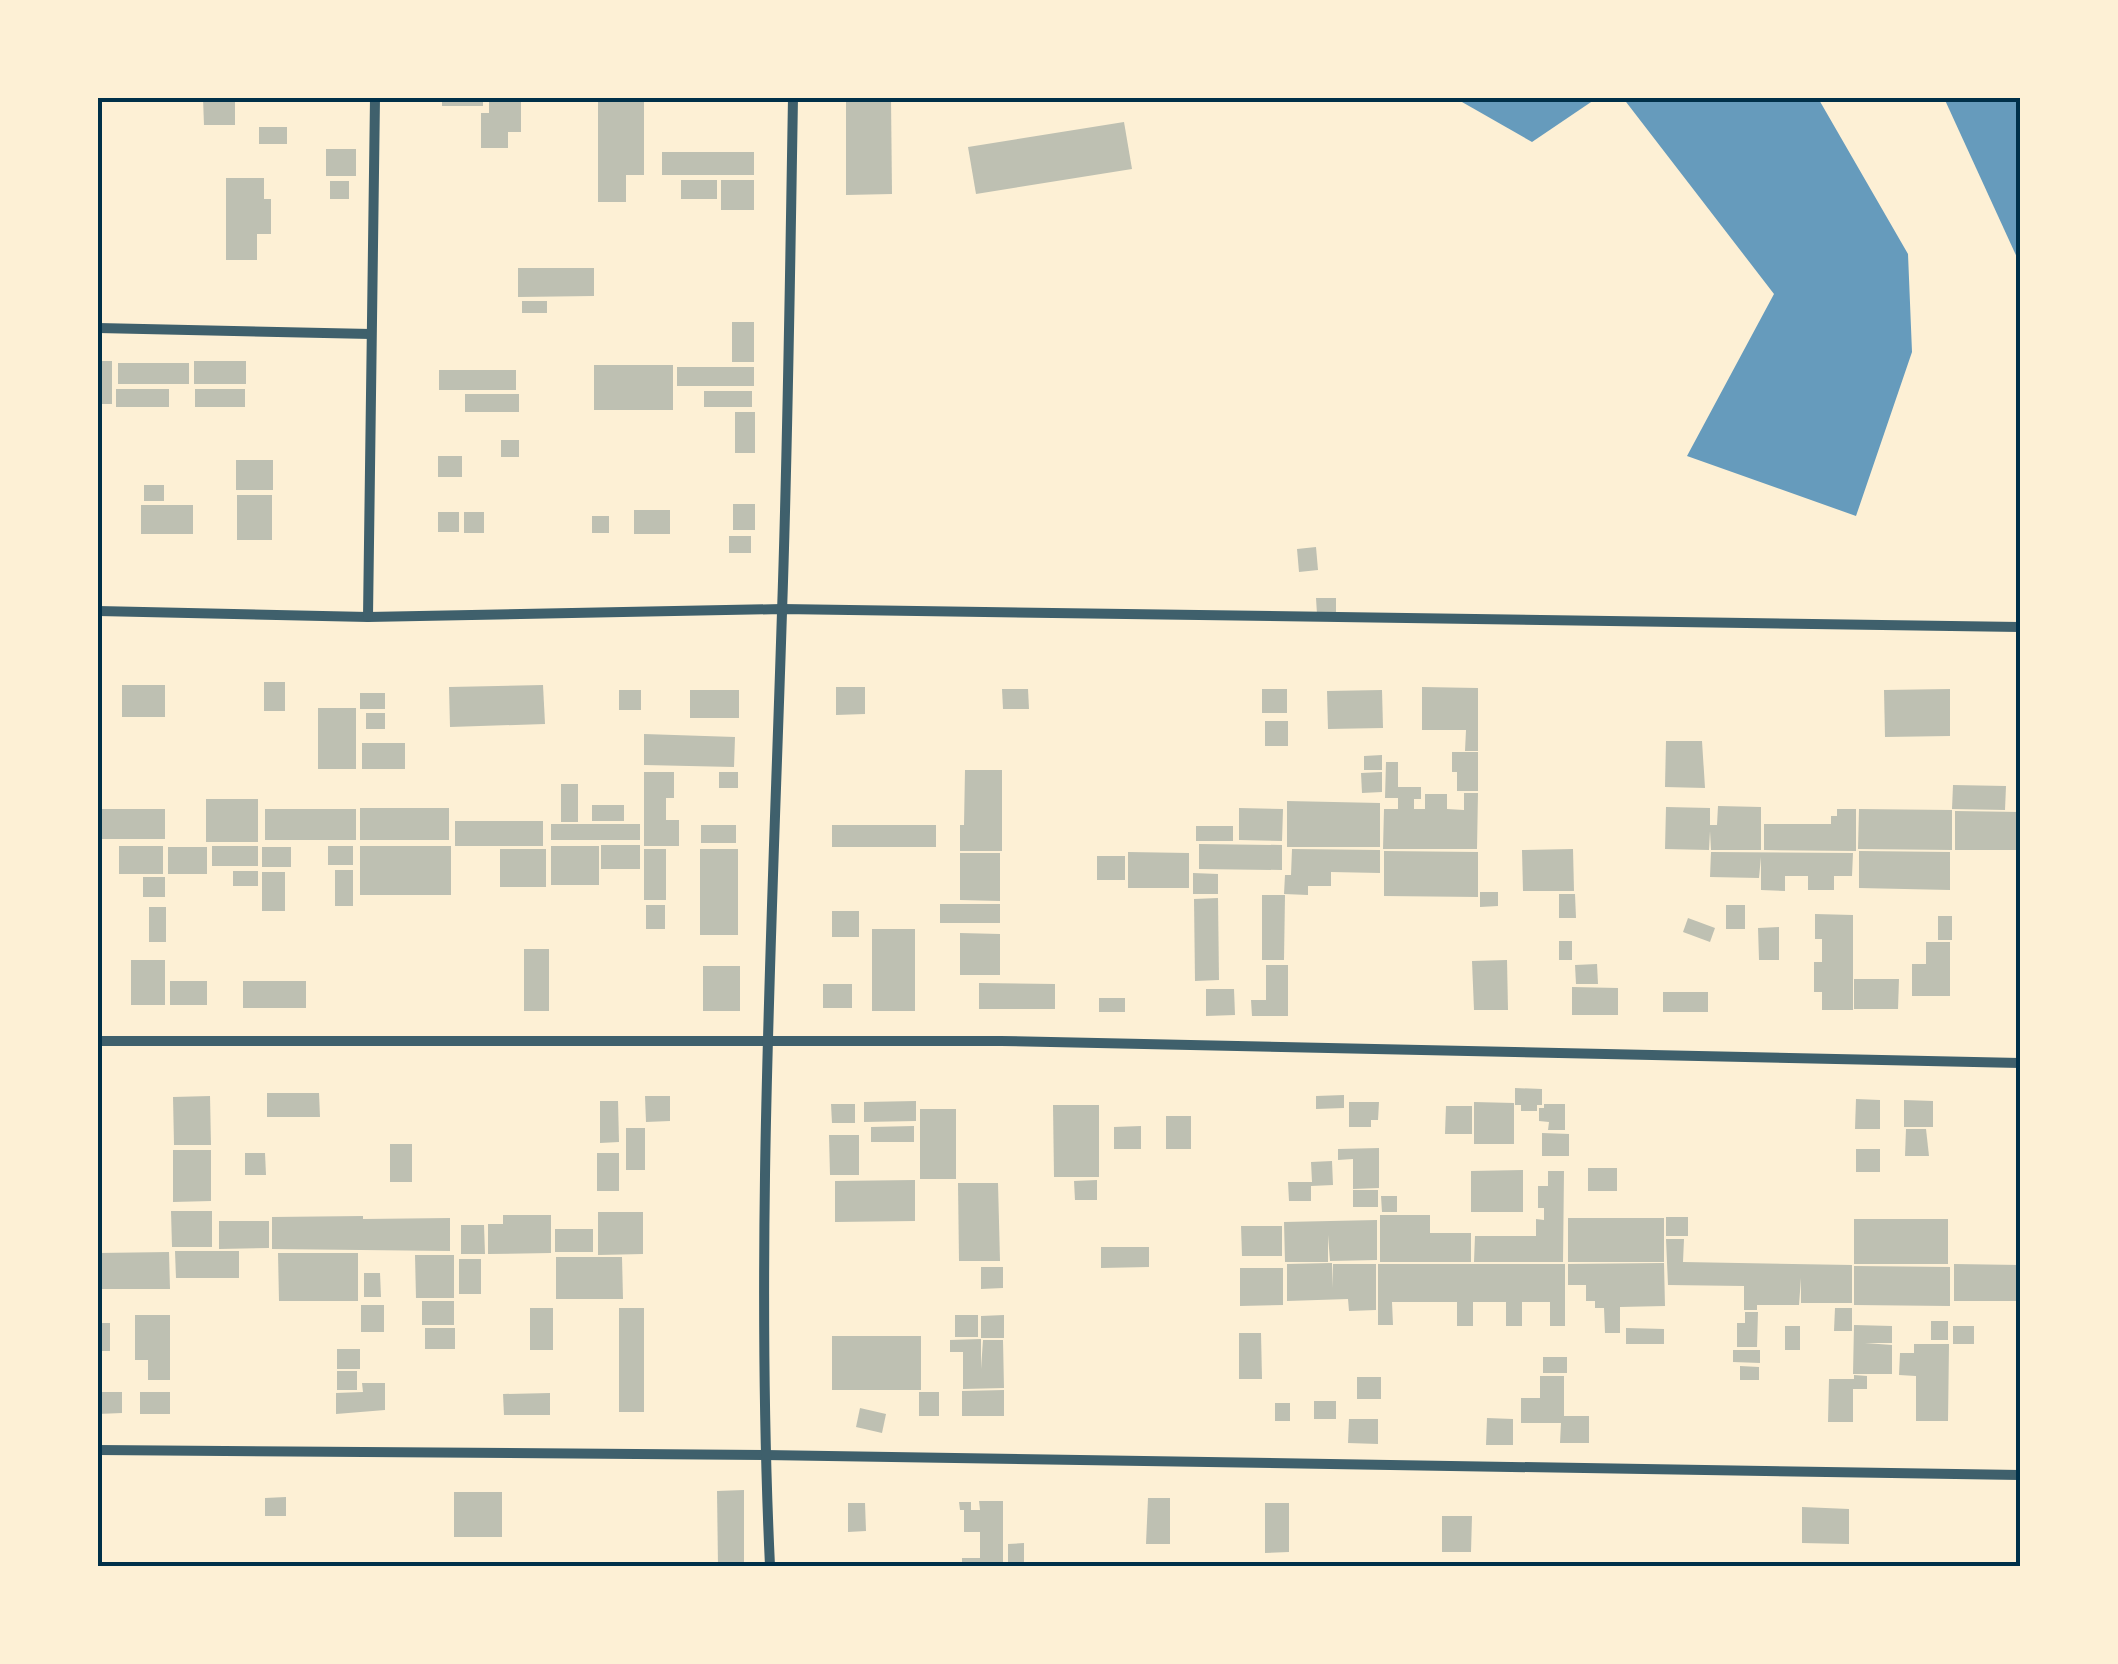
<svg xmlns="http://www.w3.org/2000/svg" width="2118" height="1664" viewBox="0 0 2118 1664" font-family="Ubuntu,sans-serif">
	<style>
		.water { fill: #669bbc }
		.building { fill: #bec0b2 }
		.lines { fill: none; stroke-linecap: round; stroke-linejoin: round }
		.minor { stroke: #3f606c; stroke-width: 10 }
		.neatline { fill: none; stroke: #003049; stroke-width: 4 }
	</style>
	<rect width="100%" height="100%" fill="#fdf0d5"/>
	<g class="water">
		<polygon points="1455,98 1597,98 1532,142"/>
		<polygon points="1623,98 1818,98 1908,254 1912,352 1856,516 1687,456 1774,294"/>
		<polygon points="1944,98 2020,98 2020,264"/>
	</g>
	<g class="building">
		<polygon points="203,98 235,98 235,125 204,125"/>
		<rect x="442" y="98" width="41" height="8"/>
		<polygon points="489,98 521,98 521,132 508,132 508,148 481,148 481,113 489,113"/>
		<polygon points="598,98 644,98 644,175 626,175 626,202 598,202"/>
		<polygon points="846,98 891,98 892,194 846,195"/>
		<polygon points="1124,122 1132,169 976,194 968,147"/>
		<rect x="259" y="127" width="28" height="17"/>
		<rect x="326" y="149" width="30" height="27"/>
		<rect x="662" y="152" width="92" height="23"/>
		<polygon points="226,178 264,178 264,199 271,199 271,234 257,234 257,260 226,260"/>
		<rect x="681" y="180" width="36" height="19"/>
		<rect x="721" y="180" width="33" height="30"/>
		<rect x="330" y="181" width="19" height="18"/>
		<polygon points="518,268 594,268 594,296 518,297"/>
		<rect x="522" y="301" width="25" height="12"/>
		<rect x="732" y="322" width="22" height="40"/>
		<rect x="98" y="361" width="14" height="43"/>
		<rect x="194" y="361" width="52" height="23"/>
		<rect x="118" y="363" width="71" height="21"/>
		<rect x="594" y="365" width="79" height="45"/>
		<rect x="677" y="367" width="77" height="19"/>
		<rect x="439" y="370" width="77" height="20"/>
		<rect x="116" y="389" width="53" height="18"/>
		<rect x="195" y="389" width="50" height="18"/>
		<rect x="704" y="391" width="48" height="16"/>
		<rect x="465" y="394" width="54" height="18"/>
		<rect x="735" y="412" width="20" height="41"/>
		<rect x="501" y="440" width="18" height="17"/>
		<rect x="438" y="456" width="24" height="21"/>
		<rect x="236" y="460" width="37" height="30"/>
		<rect x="144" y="485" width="20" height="16"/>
		<rect x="237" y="495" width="35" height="45"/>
		<rect x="733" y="504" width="22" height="26"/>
		<rect x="141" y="505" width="52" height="29"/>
		<rect x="634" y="510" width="36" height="24"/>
		<rect x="438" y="512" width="21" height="20"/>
		<rect x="464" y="512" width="20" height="21"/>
		<rect x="592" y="516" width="17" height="17"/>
		<rect x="729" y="536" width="22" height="17"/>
		<polygon points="1316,547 1318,570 1299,572 1297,549"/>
		<polygon points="1316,598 1336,598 1336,613 1317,614"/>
		<rect x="264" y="682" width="21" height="29"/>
		<rect x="122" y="685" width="43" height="32"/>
		<polygon points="543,685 545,724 450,727 449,687"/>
		<polygon points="836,687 865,687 865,714 836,715"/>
		<polygon points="1422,687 1478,688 1478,751 1465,751 1466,730 1422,730"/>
		<polygon points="1002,689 1028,689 1029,709 1003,709"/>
		<rect x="1262" y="689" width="25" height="24"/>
		<polygon points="1950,689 1950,736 1885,737 1884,690"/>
		<rect x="619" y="690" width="22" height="20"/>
		<rect x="690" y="690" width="49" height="28"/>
		<polygon points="1382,690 1383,728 1328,729 1327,691"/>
		<rect x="360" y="693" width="25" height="16"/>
		<rect x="318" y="708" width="38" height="61"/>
		<rect x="366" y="713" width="19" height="16"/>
		<rect x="1265" y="721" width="23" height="25"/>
		<polygon points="644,734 735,737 734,767 644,765"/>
		<polygon points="1666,741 1702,741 1705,788 1665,787"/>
		<rect x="362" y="743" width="43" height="26"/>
		<polygon points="1452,752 1478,752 1478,791 1457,791 1457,772 1452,772"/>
		<polygon points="1382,755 1382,770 1364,770 1364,756"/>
		<polygon points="1386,762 1398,762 1398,787 1421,787 1421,799 1414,799 1414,809 1425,809 1425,794 1447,794 1447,809 1464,810 1464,793 1478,793 1477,849 1383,849 1384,809 1398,809 1398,798 1385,798"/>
		<polygon points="965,770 1002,770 1002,851 960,851 960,825 964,825"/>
		<polygon points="644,772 674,772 674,798 666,798 666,820 679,820 679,846 644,846"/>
		<rect x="719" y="772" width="19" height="16"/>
		<polygon points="1382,772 1382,792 1362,793 1361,773"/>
		<rect x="561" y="784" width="17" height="38"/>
		<polygon points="1953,785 2006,786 2005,810 1952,809"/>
		<rect x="206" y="799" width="52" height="43"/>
		<polygon points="1287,801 1380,803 1380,847 1287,847"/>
		<rect x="592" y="805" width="32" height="16"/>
		<polygon points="1718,806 1761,807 1761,850 1711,850 1710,831 1709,850 1665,849 1666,807 1710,808 1710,825 1717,825"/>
		<rect x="360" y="808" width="89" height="32"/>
		<polygon points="1239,808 1283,809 1282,841 1239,840"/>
		<rect x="98" y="809" width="67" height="30"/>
		<rect x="265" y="809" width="91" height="31"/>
		<polygon points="1837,809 1856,809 1856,851 1764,850 1764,824 1831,824 1831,816 1837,816"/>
		<polygon points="1859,809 1952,810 1952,850 1858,849"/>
		<polygon points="1955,811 2020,812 2019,850 1955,850"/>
		<rect x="455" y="821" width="88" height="25"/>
		<rect x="551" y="824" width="89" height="16"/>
		<rect x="701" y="825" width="35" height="18"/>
		<rect x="832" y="825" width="104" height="22"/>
		<rect x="1196" y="826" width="37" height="15"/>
		<polygon points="1199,844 1282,845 1282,870 1199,869"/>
		<rect x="601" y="845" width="39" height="24"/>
		<rect x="119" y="846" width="44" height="28"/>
		<rect x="212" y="846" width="46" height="20"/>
		<rect x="328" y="846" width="25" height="19"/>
		<rect x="360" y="846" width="91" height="49"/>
		<rect x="551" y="846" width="48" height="39"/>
		<rect x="168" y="847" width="39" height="27"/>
		<rect x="262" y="847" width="29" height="20"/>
		<rect x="500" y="849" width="46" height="38"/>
		<rect x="644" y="849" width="22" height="51"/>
		<rect x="700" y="849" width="38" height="86"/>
		<polygon points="1292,849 1380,850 1380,873 1331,872 1331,886 1308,886 1308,895 1284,894 1285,875 1291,875"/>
		<polygon points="1573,849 1574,891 1523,891 1522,850"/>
		<polygon points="1384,851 1478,852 1478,897 1384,896"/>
		<polygon points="1859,851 1950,852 1950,890 1859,888"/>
		<polygon points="1128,852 1189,853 1189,888 1128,888"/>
		<polygon points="1711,852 1853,853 1852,876 1834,876 1834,890 1808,890 1808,876 1785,876 1785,891 1761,890 1761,857 1759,878 1710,877"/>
		<polygon points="960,853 1000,853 1000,901 960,900"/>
		<rect x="1097" y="856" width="28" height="24"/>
		<rect x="335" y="870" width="18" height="36"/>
		<rect x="233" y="871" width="25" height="15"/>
		<rect x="262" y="872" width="23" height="39"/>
		<polygon points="1193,873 1218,874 1218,894 1193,894"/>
		<rect x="143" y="877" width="22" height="20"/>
		<polygon points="1480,892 1498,892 1498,906 1480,907"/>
		<polygon points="1559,894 1575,894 1576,918 1559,918"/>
		<polygon points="1262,895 1285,895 1284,960 1262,960"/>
		<polygon points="1218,898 1219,980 1195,981 1194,899"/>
		<rect x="940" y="904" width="60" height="19"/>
		<rect x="646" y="905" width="19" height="24"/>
		<rect x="1726" y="905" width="19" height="24"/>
		<rect x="149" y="907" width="17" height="35"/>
		<rect x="832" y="911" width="27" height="26"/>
		<polygon points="1815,914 1853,915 1853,1010 1822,1010 1822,992 1814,992 1814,962 1822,962 1822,939 1815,939"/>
		<rect x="1938" y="916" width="14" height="24"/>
		<polygon points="1688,918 1715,928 1710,942 1683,932"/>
		<polygon points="1779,927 1779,960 1759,960 1758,928"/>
		<rect x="872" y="929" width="43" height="82"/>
		<polygon points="960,933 1000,934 1000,975 960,975"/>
		<rect x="1559" y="941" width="13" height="19"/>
		<polygon points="1926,942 1950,942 1950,996 1912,996 1912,964 1926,964"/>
		<rect x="524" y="949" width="25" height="62"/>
		<rect x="131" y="960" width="34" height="45"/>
		<polygon points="1507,960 1508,1010 1474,1010 1472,961"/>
		<polygon points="1597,964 1598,984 1576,984 1575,965"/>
		<polygon points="1266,965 1288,965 1288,1016 1252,1016 1251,1000 1266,1000"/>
		<rect x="703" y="966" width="37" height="45"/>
		<polygon points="1854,979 1899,979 1898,1009 1854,1009"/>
		<rect x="170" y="981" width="37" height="24"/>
		<rect x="243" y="981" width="63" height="27"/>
		<polygon points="979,983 1055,984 1055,1009 979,1009"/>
		<rect x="823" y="984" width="29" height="24"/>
		<polygon points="1572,987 1618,988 1618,1015 1572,1015"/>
		<polygon points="1206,989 1234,989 1235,1015 1206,1016"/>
		<rect x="1663" y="992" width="45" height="20"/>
		<rect x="1099" y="998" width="26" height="14"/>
		<polygon points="1515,1088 1542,1089 1542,1105 1537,1105 1537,1111 1521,1111 1521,1105 1515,1105"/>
		<polygon points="267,1093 319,1093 320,1117 267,1117"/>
		<polygon points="1344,1095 1344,1108 1316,1109 1316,1096"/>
		<polygon points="210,1096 211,1145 174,1145 173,1097"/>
		<polygon points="645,1096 670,1096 670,1121 646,1122"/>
		<polygon points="1856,1099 1880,1100 1880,1129 1855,1129"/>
		<polygon points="1904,1100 1933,1101 1933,1127 1904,1127"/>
		<polygon points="600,1101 618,1101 619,1142 600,1143"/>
		<polygon points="916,1101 916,1121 864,1122 864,1102"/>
		<polygon points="1349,1102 1379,1102 1378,1120 1371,1120 1371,1127 1349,1127"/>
		<polygon points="1474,1102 1514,1103 1514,1144 1474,1144"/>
		<polygon points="831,1104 855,1104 855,1123 832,1123"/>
		<polygon points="1544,1104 1565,1104 1565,1130 1548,1130 1549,1122 1539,1121 1539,1108 1544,1108"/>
		<polygon points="1053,1105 1099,1105 1099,1177 1054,1177"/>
		<polygon points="1446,1106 1472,1106 1472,1134 1445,1134"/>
		<rect x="920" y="1109" width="36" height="70"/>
		<rect x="1166" y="1116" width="25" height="33"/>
		<polygon points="914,1126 914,1142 871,1142 871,1127"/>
		<polygon points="1141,1126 1141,1149 1114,1149 1114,1127"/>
		<rect x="626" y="1128" width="19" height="42"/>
		<polygon points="1906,1129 1926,1129 1929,1156 1905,1156"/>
		<polygon points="1542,1133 1569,1134 1569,1156 1542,1156"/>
		<polygon points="829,1135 859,1135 859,1175 830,1175"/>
		<rect x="390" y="1144" width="22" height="38"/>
		<polygon points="1379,1148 1379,1188 1353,1189 1353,1159 1338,1160 1338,1149"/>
		<rect x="1856" y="1149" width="24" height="23"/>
		<polygon points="173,1150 211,1150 211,1201 173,1202"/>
		<polygon points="245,1153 265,1153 266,1175 245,1175"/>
		<rect x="597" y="1153" width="22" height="38"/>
		<polygon points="1332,1161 1333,1185 1311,1186 1311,1201 1289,1201 1288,1182 1312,1182 1311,1162"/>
		<rect x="1588" y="1168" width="29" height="23"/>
		<polygon points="1523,1170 1523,1212 1471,1212 1471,1171"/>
		<polygon points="1548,1171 1564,1171 1563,1262 1474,1262 1475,1236 1536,1236 1536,1219 1544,1220 1544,1208 1538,1208 1538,1186 1548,1186"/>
		<polygon points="915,1180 915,1221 835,1222 835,1181"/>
		<polygon points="1097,1180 1097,1200 1075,1200 1074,1181"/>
		<polygon points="958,1183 998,1183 1000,1261 959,1261"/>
		<rect x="1353" y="1190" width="25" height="17"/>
		<polygon points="1381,1196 1397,1196 1397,1212 1382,1212"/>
		<polygon points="171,1211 212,1211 212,1247 172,1247"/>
		<polygon points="598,1212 643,1212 643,1254 598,1255"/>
		<polygon points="503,1215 551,1215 551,1253 488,1254 488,1224 503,1224"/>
		<polygon points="1380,1215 1430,1215 1430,1233 1471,1233 1471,1262 1380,1262"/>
		<polygon points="363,1216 363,1219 450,1218 450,1251 272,1249 272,1217"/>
		<rect x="1666" y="1217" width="22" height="19"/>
		<rect x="1568" y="1218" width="96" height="44"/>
		<rect x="1854" y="1219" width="94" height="45"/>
		<polygon points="1377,1220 1377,1260 1330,1261 1328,1235 1328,1262 1285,1262 1284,1222"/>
		<polygon points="219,1221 269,1221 269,1248 219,1249"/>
		<polygon points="461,1225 484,1225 485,1254 461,1254"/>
		<polygon points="1241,1226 1282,1226 1282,1256 1242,1256"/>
		<rect x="555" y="1229" width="38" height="23"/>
		<polygon points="1666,1239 1684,1239 1683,1262 1852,1265 1852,1303 1801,1303 1801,1278 1799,1305 1757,1305 1757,1310 1744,1310 1744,1286 1668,1285"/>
		<polygon points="1101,1247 1149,1247 1149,1267 1101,1268"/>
		<polygon points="175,1251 239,1251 239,1278 176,1278"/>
		<polygon points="169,1252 170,1289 98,1289 98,1253"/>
		<polygon points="278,1253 358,1253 358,1301 279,1301"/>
		<polygon points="415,1255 454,1255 454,1298 416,1298"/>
		<polygon points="556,1257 622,1257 623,1299 556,1299"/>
		<rect x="459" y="1259" width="22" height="35"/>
		<polygon points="1332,1263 1332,1288 1333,1264 1376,1264 1376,1310 1349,1311 1348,1299 1287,1301 1287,1264"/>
		<polygon points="1664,1263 1665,1306 1620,1307 1620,1333 1605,1333 1604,1308 1595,1308 1595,1301 1586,1301 1586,1285 1568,1285 1568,1264"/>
		<polygon points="1378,1264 1565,1264 1565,1326 1550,1326 1550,1302 1522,1302 1522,1326 1506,1326 1506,1302 1473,1302 1473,1326 1457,1326 1457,1302 1392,1302 1393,1325 1378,1325"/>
		<polygon points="1954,1264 2020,1265 2020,1301 1954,1301"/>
		<polygon points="1854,1266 1950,1267 1950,1306 1854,1305"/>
		<polygon points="981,1267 1003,1267 1003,1288 981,1289"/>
		<polygon points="1240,1268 1283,1268 1283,1305 1240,1306"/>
		<polygon points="364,1273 380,1273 381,1297 364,1297"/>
		<rect x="422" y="1301" width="32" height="24"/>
		<rect x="361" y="1305" width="23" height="27"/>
		<rect x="530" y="1308" width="23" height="42"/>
		<rect x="619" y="1308" width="25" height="104"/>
		<polygon points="1835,1308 1852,1308 1852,1331 1834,1331"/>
		<polygon points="1745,1312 1758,1312 1757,1347 1737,1347 1737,1323 1745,1323"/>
		<polygon points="135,1315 170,1315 170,1380 148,1380 148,1360 135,1360"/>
		<rect x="955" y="1315" width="23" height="22"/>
		<polygon points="1004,1315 1004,1338 981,1338 981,1316"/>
		<rect x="1931" y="1321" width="17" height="19"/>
		<rect x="98" y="1323" width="12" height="28"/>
		<polygon points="1854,1325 1892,1326 1892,1343 1865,1343 1892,1345 1892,1374 1853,1374"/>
		<rect x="1785" y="1326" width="15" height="24"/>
		<rect x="1953" y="1326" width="21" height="18"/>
		<rect x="425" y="1328" width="30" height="21"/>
		<polygon points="1626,1328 1664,1329 1664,1344 1626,1344"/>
		<polygon points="1239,1333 1261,1333 1262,1379 1239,1379"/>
		<rect x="832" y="1336" width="89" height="54"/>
		<polygon points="981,1339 981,1369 983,1340 1003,1340 1004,1388 963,1389 963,1352 950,1352 950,1340"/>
		<polygon points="1914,1344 1949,1344 1948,1421 1916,1421 1916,1376 1899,1375 1900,1353 1914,1353"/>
		<rect x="337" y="1349" width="23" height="20"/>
		<polygon points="1733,1350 1760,1350 1760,1363 1733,1362"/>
		<rect x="1543" y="1357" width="24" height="16"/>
		<polygon points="1740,1366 1759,1367 1759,1380 1740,1380"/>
		<rect x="337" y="1371" width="20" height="19"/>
		<polygon points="1854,1375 1867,1376 1867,1389 1853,1389 1853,1422 1828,1422 1829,1379 1854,1379"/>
		<polygon points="1540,1376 1564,1376 1564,1416 1589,1416 1589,1443 1560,1443 1561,1423 1521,1423 1521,1398 1540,1398"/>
		<rect x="1357" y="1377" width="24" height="22"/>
		<polygon points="362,1383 385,1383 385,1410 336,1414 336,1393 363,1392"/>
		<polygon points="1004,1390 1004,1416 962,1416 962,1391"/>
		<polygon points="98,1392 122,1392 122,1413 98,1414"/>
		<rect x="140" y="1392" width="30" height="22"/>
		<rect x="919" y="1392" width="20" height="24"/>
		<polygon points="550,1393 550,1415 504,1415 503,1394"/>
		<rect x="1314" y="1401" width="22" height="18"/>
		<rect x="1275" y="1403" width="15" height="18"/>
		<polygon points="860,1408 886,1414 882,1433 856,1427"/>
		<polygon points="1487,1418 1513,1419 1513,1445 1486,1445"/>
		<polygon points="1349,1419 1378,1419 1378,1444 1348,1443"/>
		<polygon points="744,1490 744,1566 718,1566 717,1491"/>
		<rect x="454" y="1492" width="48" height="45"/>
		<polygon points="286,1497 286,1516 265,1516 265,1498"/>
		<polygon points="1148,1498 1170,1498 1170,1544 1146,1544"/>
		<polygon points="979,1501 1003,1501 1003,1566 962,1566 962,1558 980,1558 980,1532 964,1532 964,1510 960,1510 959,1502 971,1502 971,1510 980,1510"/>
		<polygon points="848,1503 865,1503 866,1531 848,1532"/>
		<polygon points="1265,1503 1289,1503 1289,1552 1265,1553"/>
		<polygon points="1802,1507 1849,1509 1849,1544 1802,1543"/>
		<polygon points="1442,1516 1472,1516 1471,1552 1442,1552"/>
		<polygon points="1024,1543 1024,1562 1008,1562 1008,1544"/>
	</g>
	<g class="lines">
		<g class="minor">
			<polyline points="98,328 371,334"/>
			<polyline points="98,611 368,617 782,609 2020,627"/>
			<polyline points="368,617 375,98"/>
			<polyline points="98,1041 1001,1041 2020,1063"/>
			<polyline points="98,1450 765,1455 2020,1475"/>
			<path d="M770 1566C755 1249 772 930 782 612 788 441 790 269 793 98"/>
		</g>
	</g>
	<rect width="2118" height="1664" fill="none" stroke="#fdf0d5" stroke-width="200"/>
	<rect x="100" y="100" width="1918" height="1464" class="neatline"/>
</svg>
